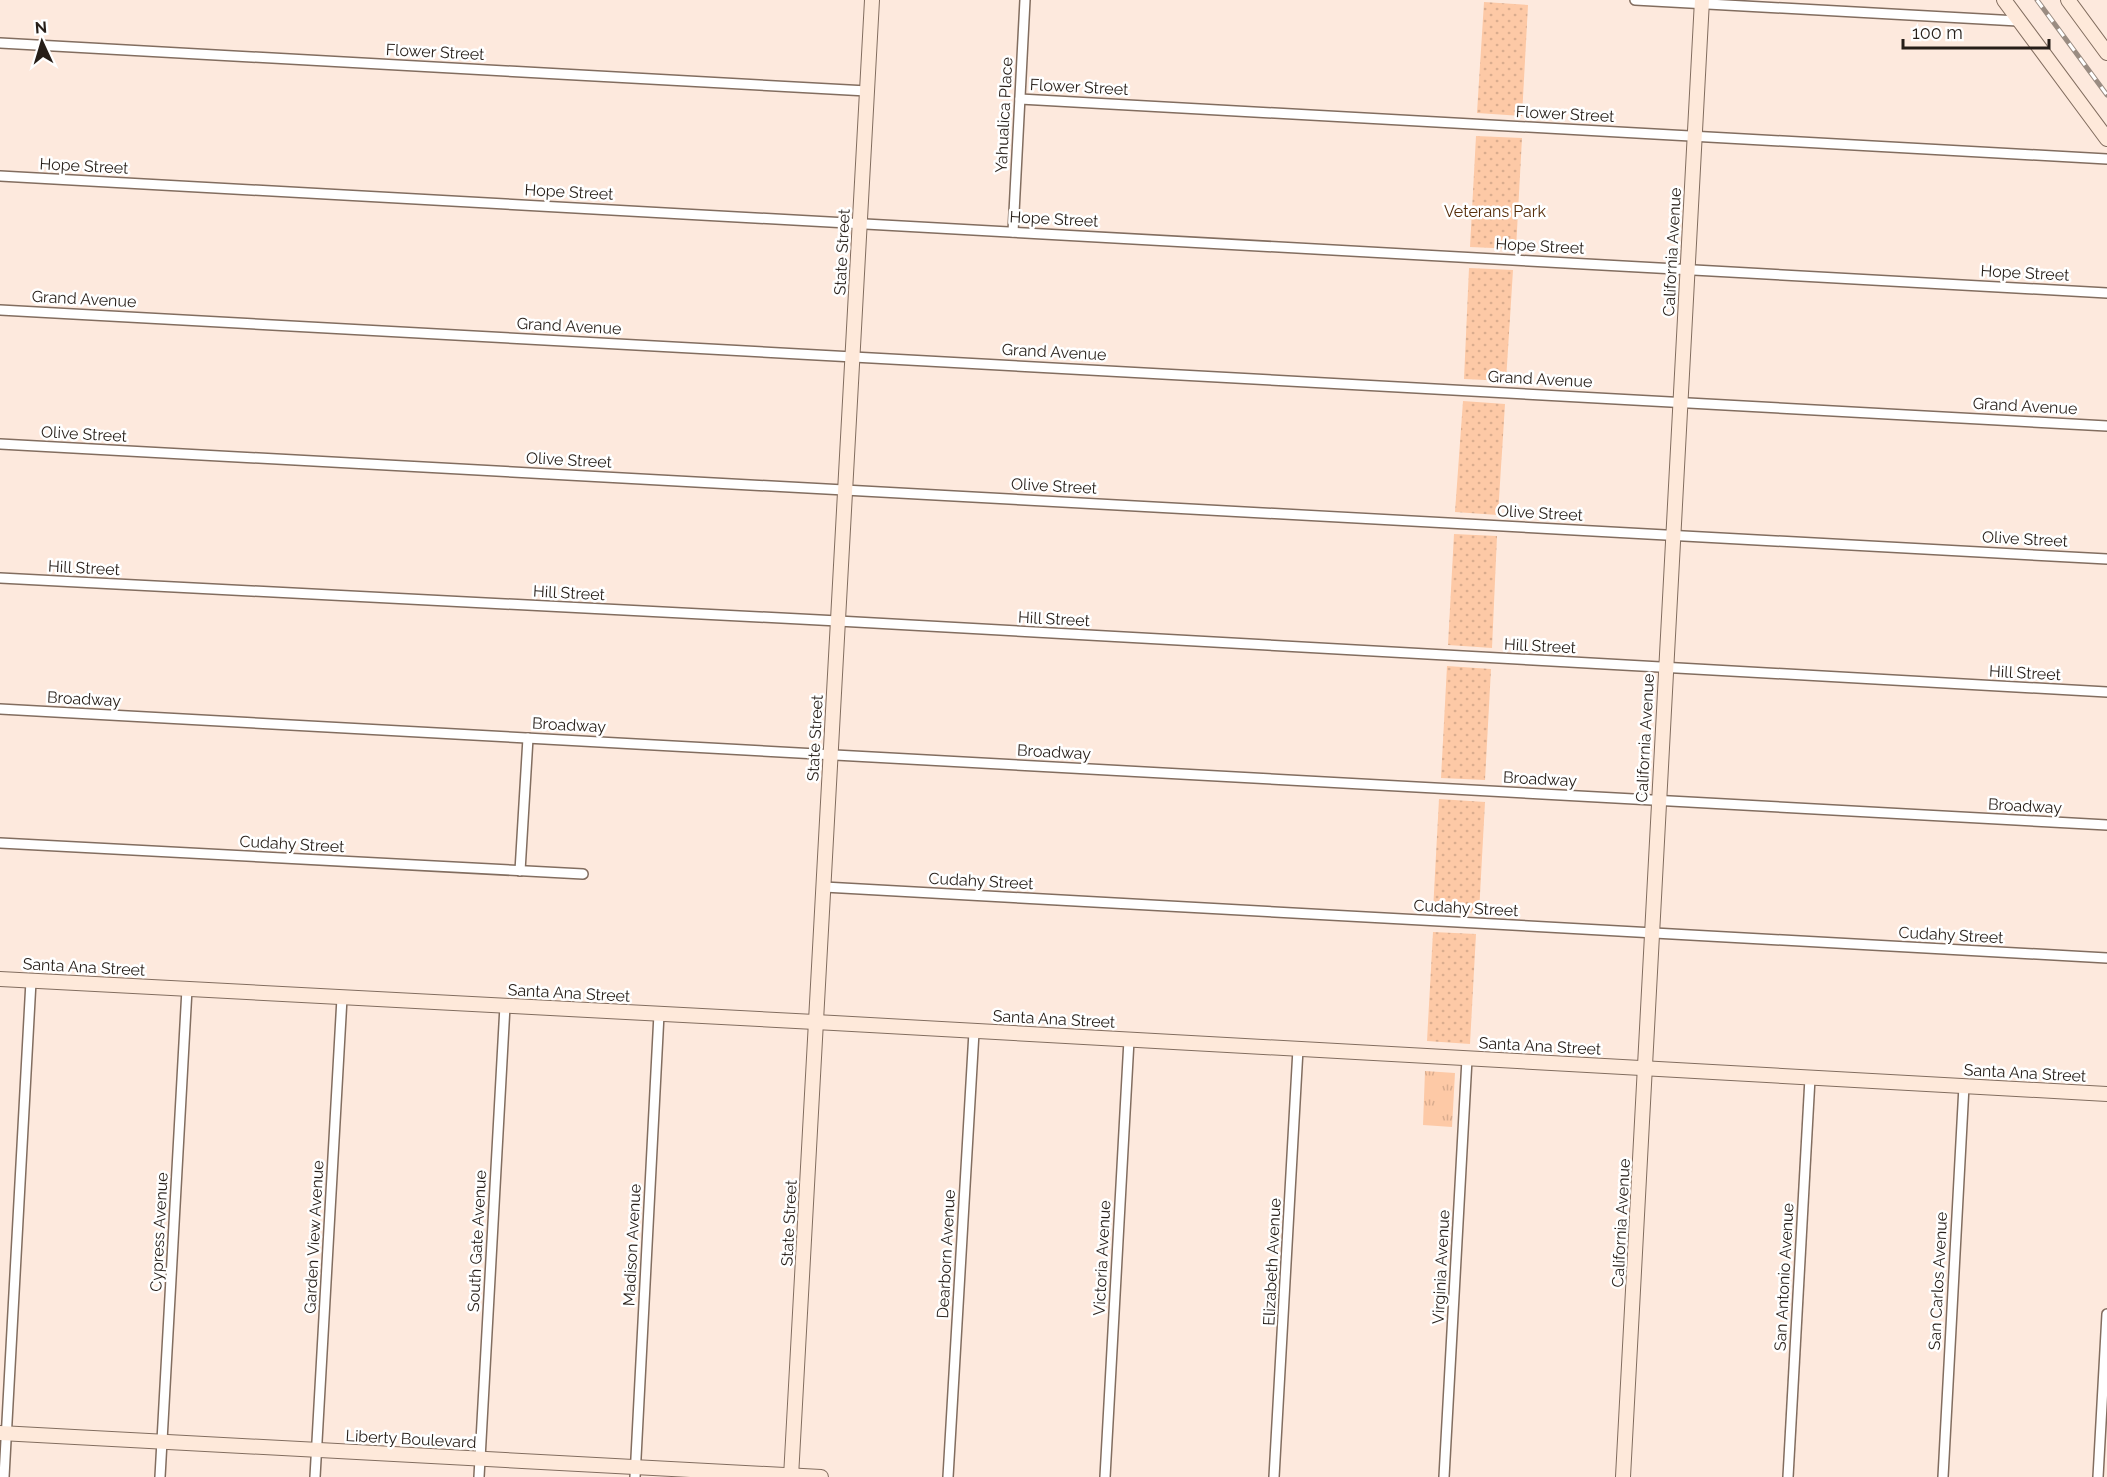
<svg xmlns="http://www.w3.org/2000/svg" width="2107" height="1477" viewBox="0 0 2107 1477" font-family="Raleway,sans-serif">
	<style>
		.grass { fill: url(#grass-tufts) }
		.park { fill: url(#park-dots) }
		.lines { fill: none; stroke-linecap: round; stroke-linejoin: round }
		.street-casing { stroke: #826d5f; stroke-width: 12 }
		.secondary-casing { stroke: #826d5f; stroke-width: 16 }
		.street { stroke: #fff; stroke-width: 9 }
		.secondary { stroke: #fee9da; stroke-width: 14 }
		.rail-casing { stroke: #9a8c82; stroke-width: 5 }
		.rail { stroke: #fff; stroke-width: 3; stroke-dasharray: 9; stroke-linecap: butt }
		.labels { text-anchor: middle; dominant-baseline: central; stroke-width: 5; stroke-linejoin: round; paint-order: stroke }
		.street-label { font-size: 16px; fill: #261e18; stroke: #fff }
		.park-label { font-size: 16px; fill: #572e0b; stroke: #fff }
	</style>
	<defs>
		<pattern id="grass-tufts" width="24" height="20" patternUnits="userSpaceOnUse" patternTransform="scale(1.5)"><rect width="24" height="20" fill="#fdc9a6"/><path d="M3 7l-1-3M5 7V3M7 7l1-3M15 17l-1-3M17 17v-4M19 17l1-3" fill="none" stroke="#d9ac8e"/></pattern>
		<pattern id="park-dots" width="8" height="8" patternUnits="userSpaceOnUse" patternTransform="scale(1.5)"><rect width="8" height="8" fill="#fdc9a6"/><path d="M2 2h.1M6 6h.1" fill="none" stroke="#d9ac8e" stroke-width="1.8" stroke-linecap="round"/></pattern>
	</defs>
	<rect width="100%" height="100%" fill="#fde9dd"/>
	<polygon class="grass" points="1425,1071 1455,1073 1452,1127 1423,1125"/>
	<g class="park">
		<polygon points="1484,2 1528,5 1522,116 1477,113"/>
		<polygon points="1476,136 1522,138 1516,249 1470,247"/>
		<polygon points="1469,268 1513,270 1506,381 1464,379"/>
		<polygon points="1463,401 1505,404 1498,515 1455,512"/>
		<polygon points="1454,534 1497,536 1492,648 1448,645"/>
		<polygon points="1447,666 1491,669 1485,780 1441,778"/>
		<polygon points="1439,799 1485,802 1479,913 1433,911"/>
		<polygon points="1433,932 1476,934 1470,1044 1427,1041"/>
	</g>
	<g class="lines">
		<g class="street-casing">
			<g id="street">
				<polyline points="1635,0 2018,21"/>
				<polyline points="0,43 867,91"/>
				<polyline points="1020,99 2107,159"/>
				<polyline points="0,176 2107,293"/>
				<polyline points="1013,232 1025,0"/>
				<polyline points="0,310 2107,426"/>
				<polyline points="0,444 2107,559"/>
				<polyline points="0,578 838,621 2107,692"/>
				<polyline points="0,709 2107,825"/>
				<polyline points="0,843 583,874"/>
				<polyline points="520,871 528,738"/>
				<polyline points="824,887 2107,958"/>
				<polyline points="4,1477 31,981"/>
				<polyline points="160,1477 187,989"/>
				<polyline points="315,1477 342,998"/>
				<polyline points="479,1477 505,1006"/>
				<polyline points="635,1477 659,1014"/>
				<polyline points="948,1477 974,1032"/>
				<polyline points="1105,1477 1129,1040"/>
				<polyline points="1274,1477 1298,1049"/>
				<polyline points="1444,1477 1467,1059"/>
				<polyline points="1788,1477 1810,1078"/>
				<polyline points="1943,1477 1964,1086"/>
				<polyline points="2098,1477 2107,1314"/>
			</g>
		</g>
		<g class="secondary-casing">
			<g id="secondary">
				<polyline points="2004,0 2107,139"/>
				<polyline points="2068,0 2107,53"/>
				<polyline points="0,979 834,1023 2107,1094"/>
				<polyline points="0,1433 821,1477"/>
				<polyline points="791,1477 872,0"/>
				<polyline points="1623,1477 1702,0"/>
			</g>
		</g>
		<use href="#street" class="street"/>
		<use href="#secondary" class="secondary"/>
		<g class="rail-casing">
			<polyline id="rail" points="2037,0 2107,95"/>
		</g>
		<use href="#rail" class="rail"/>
	</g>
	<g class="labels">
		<g class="street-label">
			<text transform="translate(435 52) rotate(3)">Flower Street</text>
			<text transform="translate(1079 87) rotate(3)">Flower Street</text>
			<text transform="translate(1565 114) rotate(3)">Flower Street</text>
			<text transform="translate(1004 115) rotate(-87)">Yahualica Place</text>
			<text transform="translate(84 166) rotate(3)">Hope Street</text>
			<text transform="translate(569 192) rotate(3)">Hope Street</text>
			<text transform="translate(1054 219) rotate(3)">Hope Street</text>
			<text transform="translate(1540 246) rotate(3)">Hope Street</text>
			<text transform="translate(842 252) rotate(-87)">State Street</text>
			<text transform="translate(1672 252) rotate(-87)">California Avenue</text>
			<text transform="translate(2025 273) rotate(3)">Hope Street</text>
			<text transform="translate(84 299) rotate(3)">Grand Avenue</text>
			<text transform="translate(569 326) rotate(3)">Grand Avenue</text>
			<text transform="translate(1054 352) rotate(3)">Grand Avenue</text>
			<text transform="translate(1540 379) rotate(3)">Grand Avenue</text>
			<text transform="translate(2025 406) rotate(3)">Grand Avenue</text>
			<text transform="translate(84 434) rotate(3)">Olive Street</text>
			<text transform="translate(569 460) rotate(3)">Olive Street</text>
			<text transform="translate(1054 486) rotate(3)">Olive Street</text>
			<text transform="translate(1540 513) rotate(3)">Olive Street</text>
			<text transform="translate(2025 539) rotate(3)">Olive Street</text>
			<text transform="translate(84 568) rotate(3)">Hill Street</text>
			<text transform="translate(569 593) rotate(3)">Hill Street</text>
			<text transform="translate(1054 619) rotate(3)">Hill Street</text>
			<text transform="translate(1540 646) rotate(3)">Hill Street</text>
			<text transform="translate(2025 673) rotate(3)">Hill Street</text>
			<text transform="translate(84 699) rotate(3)">Broadway</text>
			<text transform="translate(569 725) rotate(3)">Broadway</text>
			<text transform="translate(815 738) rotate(-87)">State Street</text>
			<text transform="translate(1645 738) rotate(-87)">California Avenue</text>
			<text transform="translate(1054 752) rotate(3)">Broadway</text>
			<text transform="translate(1540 779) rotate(3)">Broadway</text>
			<text transform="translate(2025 806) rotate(3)">Broadway</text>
			<text transform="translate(292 844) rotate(3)">Cudahy Street</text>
			<text transform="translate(981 881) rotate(3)">Cudahy Street</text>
			<text transform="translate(1466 908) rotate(3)">Cudahy Street</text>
			<text transform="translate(1951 935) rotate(3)">Cudahy Street</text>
			<text transform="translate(84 967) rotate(3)">Santa Ana Street</text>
			<text transform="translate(569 993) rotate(3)">Santa Ana Street</text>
			<text transform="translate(1054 1019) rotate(3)">Santa Ana Street</text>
			<text transform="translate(1540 1046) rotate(3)">Santa Ana Street</text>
			<text transform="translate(2025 1073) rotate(3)">Santa Ana Street</text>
			<text transform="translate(789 1223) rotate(-87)">State Street</text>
			<text transform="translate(1621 1223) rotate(-87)">California Avenue</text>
			<text transform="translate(159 1232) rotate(-87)">Cypress Avenue</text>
			<text transform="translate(314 1237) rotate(-87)">Garden View Avenue</text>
			<text transform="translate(477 1241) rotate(-87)">South Gate Avenue</text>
			<text transform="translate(632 1245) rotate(-87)">Madison Avenue</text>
			<text transform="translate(946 1254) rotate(-87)">Dearborn Avenue</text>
			<text transform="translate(1102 1258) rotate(-87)">Victoria Avenue</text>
			<text transform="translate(1272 1262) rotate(-87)">Elizabeth Avenue</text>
			<text transform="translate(1441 1267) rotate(-87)">Virginia Avenue</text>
			<text transform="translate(1784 1277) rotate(-87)">San Antonio Avenue</text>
			<text transform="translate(1938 1281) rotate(-87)">San Carlos Avenue</text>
			<text transform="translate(411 1439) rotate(3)">Liberty Boulevard</text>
		</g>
		<g class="park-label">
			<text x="1495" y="211">Veterans Park</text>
		</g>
	</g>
	<g transform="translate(42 42) rotate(356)" stroke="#ffffff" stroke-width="4.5" paint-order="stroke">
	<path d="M0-4.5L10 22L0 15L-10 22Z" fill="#261e18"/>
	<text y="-9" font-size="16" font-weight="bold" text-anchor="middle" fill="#261e18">N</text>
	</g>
	<path d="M1903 39v9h146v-9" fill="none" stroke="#261e18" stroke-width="3"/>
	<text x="1912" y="39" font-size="18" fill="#261e18" stroke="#ffffff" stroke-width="4.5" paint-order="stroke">100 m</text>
</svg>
